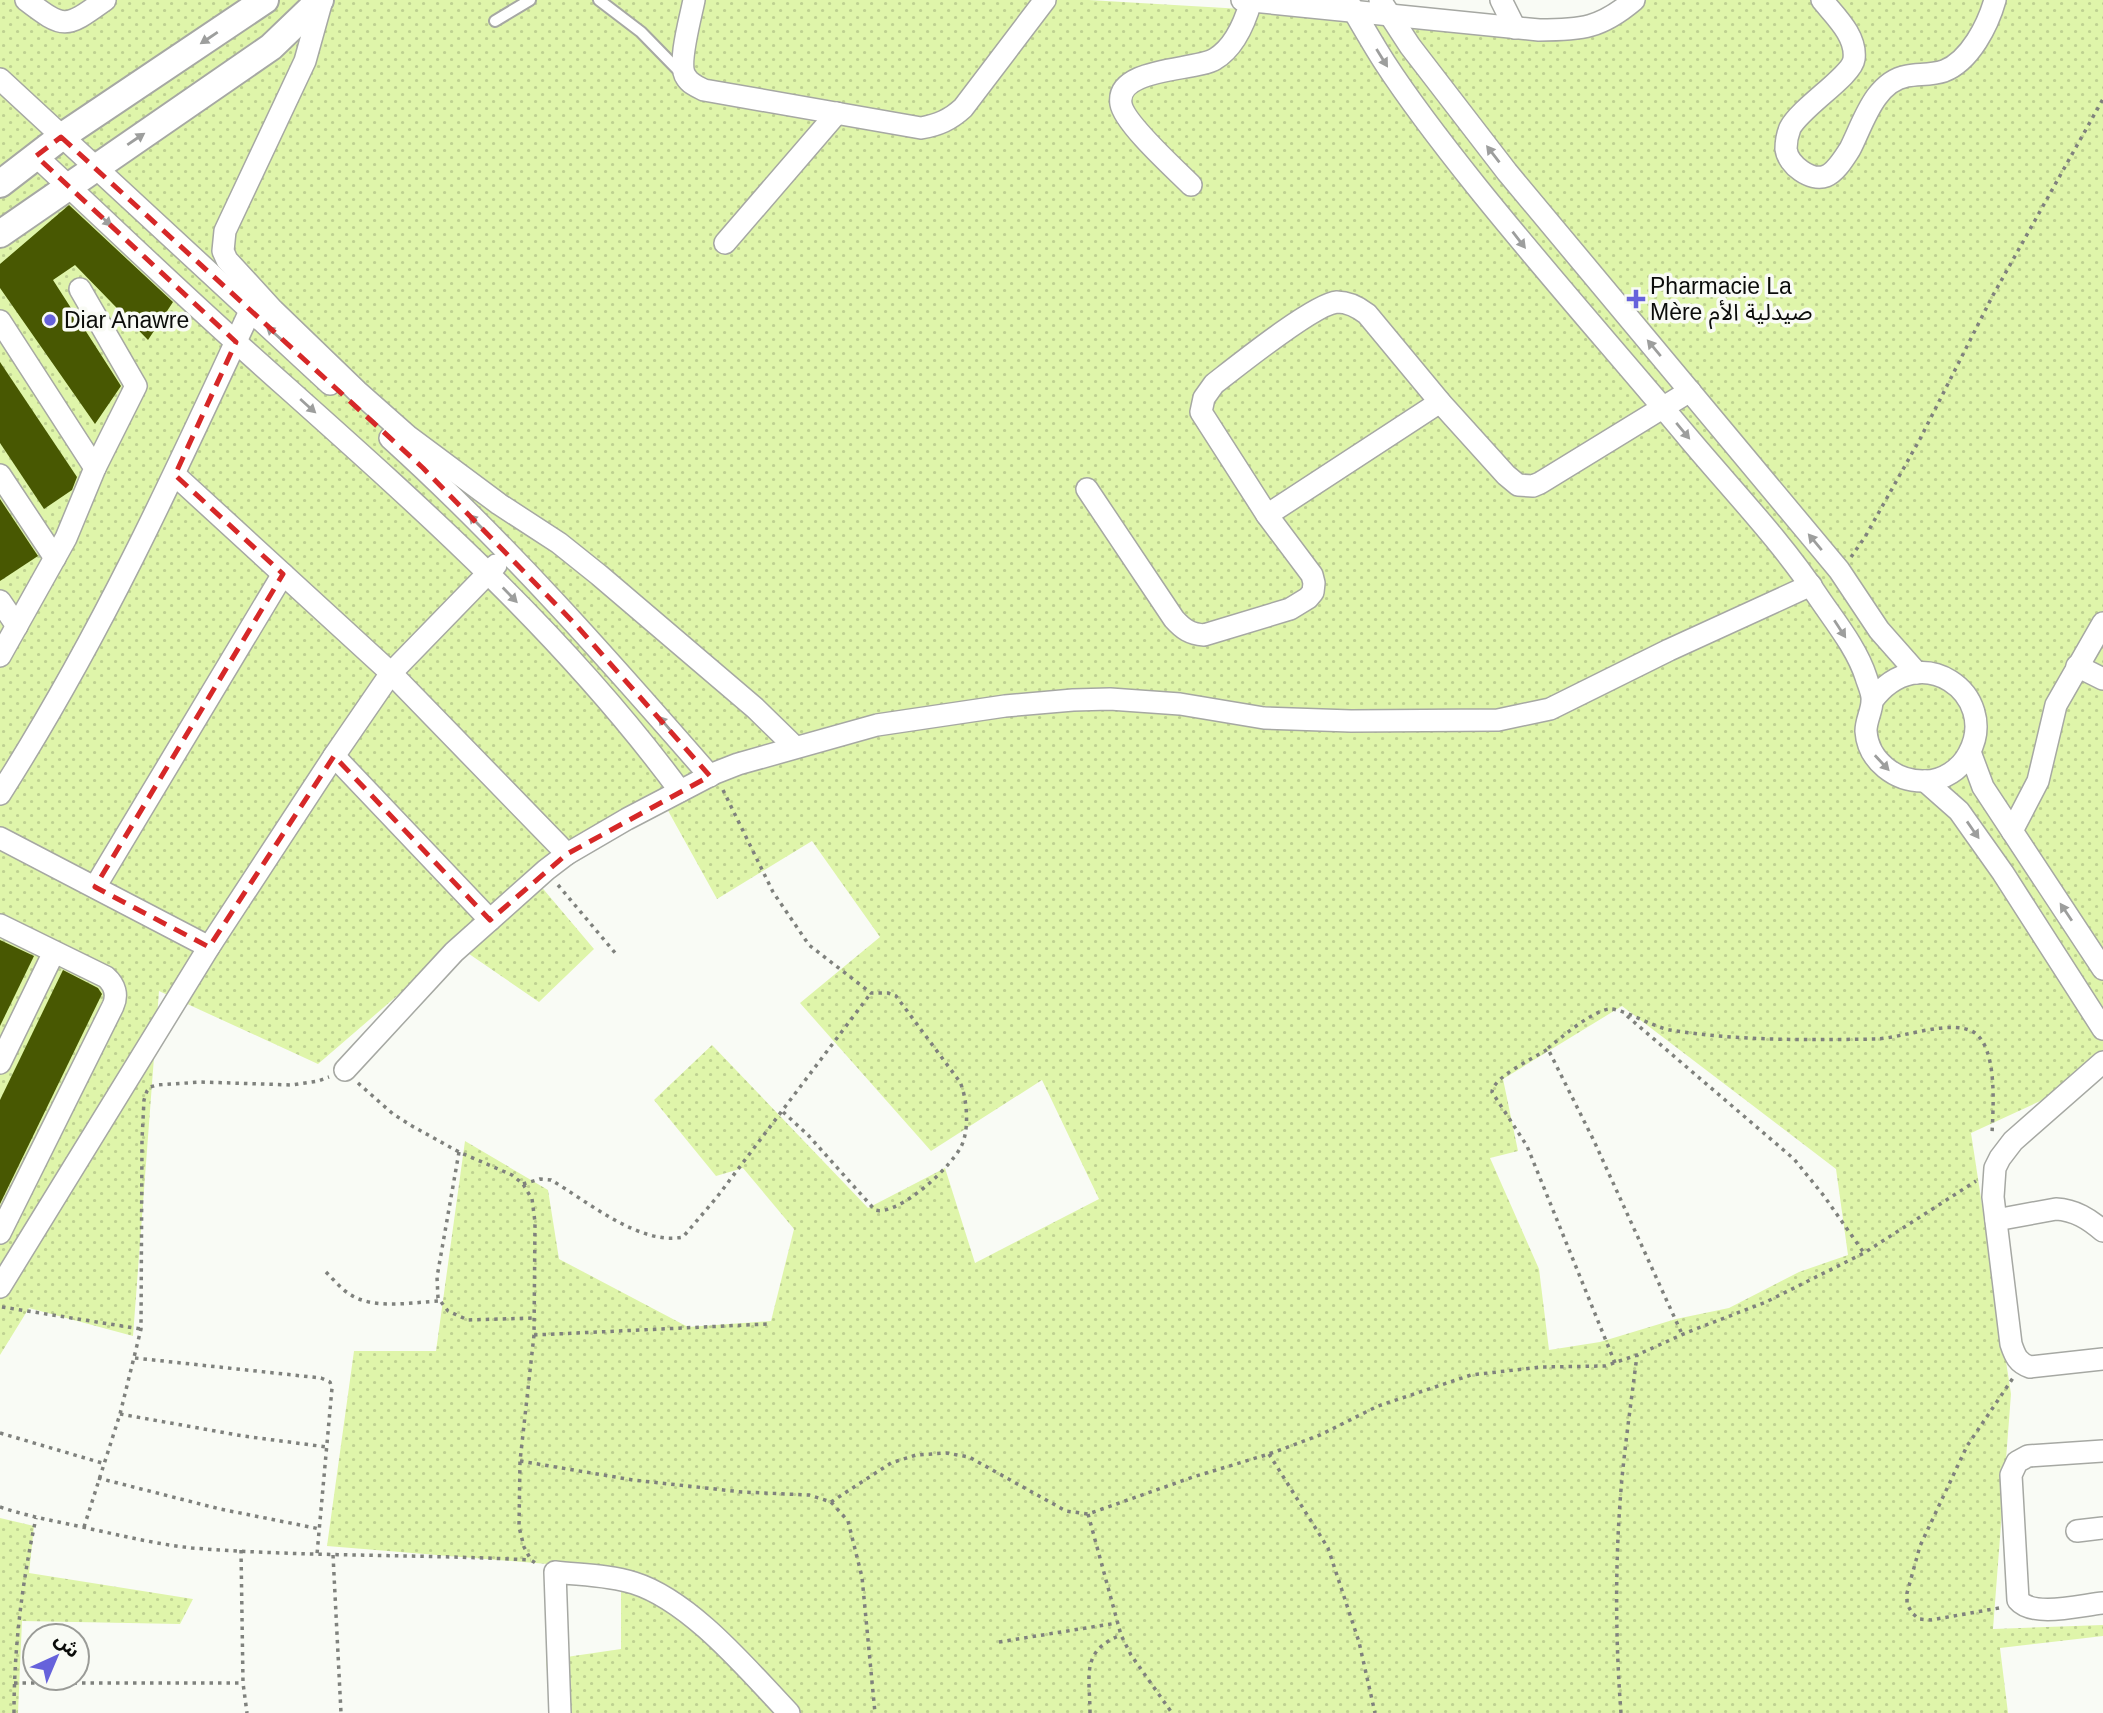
<svg xmlns="http://www.w3.org/2000/svg" width="2103" height="1713" viewBox="0 0 2103 1713" font-family="Helvetica,'Noto Sans Arabic',sans-serif">
	<style>
		.grass { fill: url(#grass-dots); fill-rule: evenodd }
		.building { fill: #485802 }
		.lines { fill: none; stroke-linecap: round; stroke-linejoin: round }
		.service-casing { stroke: #a6a8a3; stroke-width: 14 }
		.minor-casing { stroke: #a6a8a3; stroke-width: 24 }
		.tertiary-casing { stroke: #a6a8a3; stroke-width: 30 }
		.path { stroke: #7f817d; stroke-width: 3.5; stroke-dasharray: 3.5 5; stroke-linecap: butt }
		.service { stroke: #fff; stroke-width: 10 }
		.minor { stroke: #fff; stroke-width: 21 }
		.tertiary { stroke: #fff; stroke-width: 26 }
		.oneway { fill: #9d9e9d }
		.marked { fill: none; stroke: #d62828; stroke-width: 5; stroke-dasharray: 14 9; stroke-linejoin: round }
		.poi-dot { fill: #6662db; stroke: #f9fbf5; stroke-width: 2.5 }
		.labels { text-anchor: middle; dominant-baseline: central; stroke-width: 7; stroke-linejoin: round; paint-order: stroke }
		.poi-label { font-size: 23px; fill: #0b0c0a; stroke: #f9fbf5; text-anchor: start }
	</style>
	<defs>
		<pattern id="grass-dots" width="8" height="8" patternUnits="userSpaceOnUse" patternTransform="scale(1.75)"><rect width="8" height="8" fill="#dff5aa"/><path d="M2 2h.1M6 6h.1" fill="none" stroke="#bed191" stroke-width="1.8" stroke-linecap="round"/></pattern>
	</defs>
	<rect width="100%" height="100%" fill="#f9fbf5"/>
	<g class="grass">
		<path d="M0 0H1089L1604 30 1640 0H2103V1072L1971 1133 2011 1394 1993 1629 2103 1625V1636L2000 1648 2008 1713H551L546 1660 621 1649V1570L327 1546 354 1351H436L465 1141 548 1190 559 1259 688 1327 771 1321 794 1229 743 1168 716 1176 654 1100 712 1045 868 1208 945 1168 975 1263 1099 1199 1042 1080 931 1151 800 1003 880 937 812 841 717 899 661 798 528 871 594 949 539 1002 456 945 318 1064 159 991 133 1336 29 1308 0 1355ZM1622 1006 1836 1169 1848 1255 1799 1272 1729 1308 1676 1319 1600 1342 1549 1350 1539 1269 1490 1158 1518 1151 1503 1079Z"/>
		<polygon points="0,1518 34,1526 29,1573 193,1599 180,1624 22,1621 18,1713 0,1713"/>
	</g>
	<g class="building">
		<polygon points="69,205 173,302 148,340 75,265 53,280 121,386 95,424 0,288 0,264"/>
		<polygon points="0,362 77,477 72,490 44,509 0,443"/>
		<polygon points="0,499 38,556 0,581"/>
		<polygon points="0,940 34,956 0,1026"/>
		<polygon points="63,970 98,988 102,994 0,1204 0,1100"/>
	</g>
	<g class="lines">
		<g class="service-casing">
			<g id="service">
				<polyline points="599,0 641,32 683,75"/>
				<polyline points="495,21 530,0"/>
			</g>
		</g>
		<g class="minor-casing">
			<g id="minor">
				<path d="M26 0C65 30 66 28 105 0"/>
				<polyline points="322,0 305,61 225,231 223,251 227,260 273,310 357,391 409,437 499,504 559,543 599,575 755,708 795,747"/>
				<path d="M694 0C691 16 677 65 686 77 690 84 698 87 704 90L921 128C938 125 950 120 963 108L1045 0"/>
				<path d="M1242 0 1539 30C1582 30 1601 28 1634 0"/>
				<path d="M1347 0C1360 21 1372 43 1385 63 1413 106 1445 147 1477 187 1546 273 1620 356 1691 441 1734 492 1782 542 1819 598 1836 623 1857 649 1866 677 1868 684 1873 694 1872 701 1872 711 1866 720 1866 731 1868 761 1896 782 1925 781 1943 781 1961 769 1969 753 2000 695 1920 636 1872 701"/>
				<polyline points="1380,0 1410,46 1507,172 1839,570 1879,630 1917,673"/>
				<polyline points="1501,0 1515,28"/>
				<path d="M1822 0C1835 16 1857 36 1854 59 1852 76 1801 107 1790 128 1788 133 1786 143 1786 149 1788 165 1811 182 1826 176 1836 172 1844 158 1850 149 1863 124 1874 82 1907 76 1919 74 1932 75 1944 71 1970 61 1988 25 1995 0"/>
				<polyline points="0,79 330,384"/>
				<path d="M36 156C104 219 170 283 238 344 394 484 555 621 680 791"/>
				<path d="M1191 185C1175 169 1124 123 1121 104 1115 67 1196 71 1215 59 1235 47 1245 22 1251 1"/>
				<polyline points="725,243 837,113"/>
				<polyline points="80,289 136,386 95,468"/>
				<polyline points="0,321 95,468 66,538 0,656"/>
				<path d="M390 438C505 542 608 659 710 776"/>
				<polyline points="0,475 55,558"/>
				<polyline points="175,475 391,673 567,854"/>
				<path d="M1087 489 1174 619C1183 629 1190 634 1204 635L1290 609 1308 598 1313 592 1314 583 1312 575 1267 515 1201 412 1204 398 1214 384C1236 367 1314 304 1337 302 1349 302 1358 307 1367 314L1440 402 1506 475 1518 485 1533 486 1540 483 1690 391"/>
				<polyline points="1267,515 1440,402"/>
				<polyline points="0,601 17,626"/>
				<polyline points="2077,666 2103,679"/>
				<polyline points="1970,752 1983,787 2103,969"/>
				<polyline points="334,756 490,920"/>
				<polyline points="1925,781 1959,811 2003,873 2103,1029"/>
				<path d="M0 794C99 639 173 478 250 311"/>
				<polyline points="2012,831 2038,781 2056,705 2103,623"/>
				<polyline points="0,838 209,947"/>
				<polyline points="95,887 283,574"/>
				<path d="M0 925 106 977C115 985 118 995 113 1006L0 1233"/>
				<path d="M2103 1062 2013 1141 2000 1158 1995 1168 1993 1197 2011 1344C2015 1356 2018 1363 2030 1367L2103 1359"/>
				<polyline points="0,1063 54,952"/>
				<polyline points="345,1070 454,952 546,870 567,854 627,819 715,773 738,764 877,725 1005,706 1073,700 1110,699 1180,704 1264,718 1351,721 1498,720 1550,709 1669,650 1811,585"/>
				<path d="M1996 1220 2056 1209C2075 1210 2089 1219 2103 1231"/>
				<polyline points="0,1287 209,947 334,756 391,673 496,565"/>
				<path d="M2103 1451 2028 1456 2017 1462 2011 1475 2018 1600C2033 1618 2081 1605 2103 1603"/>
				<polyline points="2077,1531 2103,1528"/>
				<path d="M560 1713 555 1572C581 1575 609 1575 634 1583 691 1601 748 1670 789 1713"/>
			</g>
		</g>
		<g class="tertiary-casing">
			<g id="tertiary">
				<polyline points="0,184 61,137 265,0"/>
				<polyline points="0,234 271,47 320,0"/>
			</g>
		</g>
		<g class="path">
			<polyline points="1851,557 1865,537 1920,439 1992,297 2103,99"/>
			<path d="M723 790 773 892 809 945 871 993H888L896 996 960 1082C967 1098 969 1126 963 1142 956 1164 898 1217 875 1210L808 1135 782 1111"/>
			<polyline points="558,885 616,954"/>
			<polyline points="1627,1016 1794,1159 1824,1196 1864,1253"/>
			<path d="M1548 1048C1562 1037 1593 1010 1610 1009 1621 1008 1653 1027 1670 1030 1737 1041 1809 1040 1876 1039 1903 1038 1953 1018 1975 1033 1998 1050 1993 1109 1992 1134"/>
			<polyline points="358,1083 393,1114 412,1126 459,1152 512,1175 523,1184 532,1199 535,1222 534,1335 520,1461 519,1527 524,1547 531,1560 537,1564"/>
			<polyline points="459,1152 437,1277 438,1298 448,1311 468,1320 534,1318"/>
			<path d="M523 1184 540 1179 551 1180C587 1201 640 1246 683 1237L717 1197 871 993"/>
			<path d="M326 1272C334 1280 342 1290 351 1295 375 1310 413 1302 440 1301"/>
			<polyline points="2,1307 141,1329"/>
			<polyline points="534,1335 767,1324"/>
			<polyline points="135,1358 321,1378 330,1382 332,1388 317,1554"/>
			<path d="M1615 1363 1527 1146 1492 1092C1493 1077 1534 1058 1548 1049L1594 1141 1682 1334"/>
			<polyline points="120,1414 243,1436 327,1447"/>
			<polyline points="0,1433 102,1463"/>
			<polyline points="1269,1454 1328,1548 1359,1642 1375,1713"/>
			<polyline points="520,1461 633,1480 742,1492 809,1495 831,1502 848,1521 862,1577 875,1713"/>
			<polyline points="98,1478 220,1509 320,1529"/>
			<polyline points="831,1502 891,1463 916,1455 946,1453 969,1457 1066,1511 1088,1514 1193,1477 1269,1454 1320,1435 1378,1406 1471,1375 1541,1367 1605,1366 1637,1355 1688,1332 1766,1302 1864,1253 1976,1181"/>
			<path d="M0 1507C27 1516 54 1521 82 1527 119 1535 155 1544 192 1548 305 1557 418 1554 531 1560"/>
			<polyline points="1088,1514 1121,1635 1131,1655 1172,1713"/>
			<polyline points="84,1527 120,1414 141,1329 142,1140 144,1100 147,1091 150,1087 157,1085 201,1082 292,1085 318,1081 329,1077"/>
			<polyline points="241,1550 243,1683 247,1713"/>
			<polyline points="333,1555 341,1713"/>
			<polyline points="1999,1608 1931,1620 1919,1619 1912,1613 1907,1604 1907,1593 1920,1546 1967,1446 2013,1378"/>
			<polyline points="999,1642 1117,1623"/>
			<polyline points="14,1683 243,1683"/>
			<path d="M14 1713C14 1647 22 1583 36 1518"/>
			<path d="M1090 1713C1090 1676 1080 1651 1121 1635"/>
			<path d="M1621 1713C1615 1635 1615 1556 1622 1478 1626 1437 1632 1396 1637 1355"/>
		</g>
		<use href="#service" class="service"/>
		<use href="#minor" class="minor"/>
		<use href="#tertiary" class="tertiary"/>
	</g>
	<defs><path id="oneway-solid" d="M-6-.8H1V-3.2L6.5 0L1 3.2V.8H-6Z" transform="scale(1.75)"/></defs>
	<g class="oneway">
		<use href="#oneway-solid" transform="translate(209 38) rotate(146)"/>
		<use href="#oneway-solid" transform="translate(1382 58) rotate(58)"/>
		<use href="#oneway-solid" transform="translate(136 139) rotate(-34)"/>
		<use href="#oneway-solid" transform="translate(1493 154) rotate(-128)"/>
		<use href="#oneway-solid" transform="translate(104 219) rotate(43)"/>
		<use href="#oneway-solid" transform="translate(1519 240) rotate(52)"/>
		<use href="#oneway-solid" transform="translate(274 333) rotate(-138)"/>
		<use href="#oneway-solid" transform="translate(1654 348) rotate(-130)"/>
		<use href="#oneway-solid" transform="translate(308 406) rotate(42)"/>
		<use href="#oneway-solid" transform="translate(1683 431) rotate(50)"/>
		<use href="#oneway-solid" transform="translate(476 522) rotate(-135)"/>
		<use href="#oneway-solid" transform="translate(1815 542) rotate(-130)"/>
		<use href="#oneway-solid" transform="translate(510 595) rotate(46)"/>
		<use href="#oneway-solid" transform="translate(1840 629) rotate(57)"/>
		<use href="#oneway-solid" transform="translate(665 724) rotate(-131)"/>
		<use href="#oneway-solid" transform="translate(1882 763) rotate(47)"/>
		<use href="#oneway-solid" transform="translate(1973 830) rotate(55)"/>
		<use href="#oneway-solid" transform="translate(2066 912) rotate(-124)"/>
	</g>
	<path class="marked" d="M61 137 423 468 576 625 710 776 567 854 490 920 334 756 209 947 95 887 283 574 175 475 236 342 36 156Z"/>
	<g class="poi-dot">
		<path d="M1632.5 288.5h7v7h7v7h-7v7h-7v-7h-7v-7h7z"/>
		<circle cx="50" cy="320" r="7"/>
	</g>
	<g class="labels">
		<g class="poi-label">
			<text x="1650" y="286">Pharmacie La<tspan x="1650" dy="26">Mère صيدلية الأم</tspan></text>
			<text x="64" y="320">Diar Anawre</text>
		</g>
	</g>
	<g transform="translate(56 1657) rotate(44)"><circle r="33" fill="#f9fbf5" stroke="#9a9b97" stroke-width="2"/>
	<path d="M0-5L12 26L0 18L-12 26Z" fill="#6662db"/>
	<text y="-10" font-size="19" font-weight="bold" text-anchor="middle" fill="#0b0c0a">ش</text>
	</g>
</svg>
